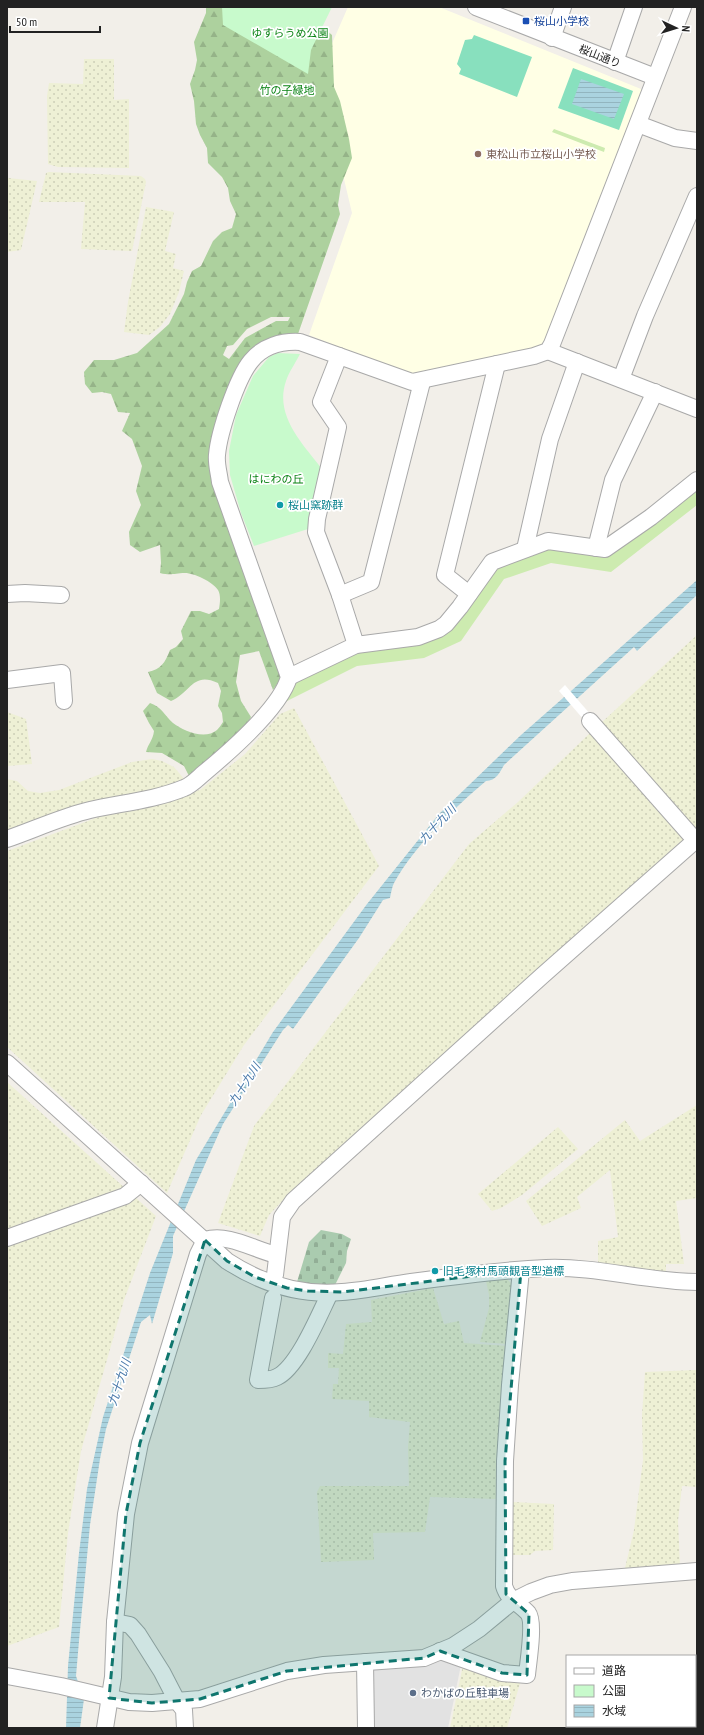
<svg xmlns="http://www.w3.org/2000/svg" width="704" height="1735" viewBox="0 0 704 1735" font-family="'PT Sans Narrow','Noto Sans JP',sans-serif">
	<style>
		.education { fill: #ffffe5 }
		.farmland { fill: url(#farmland-dots) }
		.forest { fill: url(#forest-firs); fill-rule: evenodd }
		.cemetery { fill: url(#cemetery-stones) }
		.park { fill: #c8facc }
		.garden { fill: #cdebb0 }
		.pitch { fill: #88e0be }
		.parking { fill: #e2e2e2 }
		.water { fill: url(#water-rules) }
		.pier { fill: #fff }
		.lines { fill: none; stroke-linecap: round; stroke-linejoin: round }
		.minor-casing { stroke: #a9a9a9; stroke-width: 18 }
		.minor { stroke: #fff; stroke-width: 16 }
		.marked { fill: #0f766e; fill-opacity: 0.2; stroke: #0f766e; stroke-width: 3; stroke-dasharray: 8 5; stroke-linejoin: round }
		.transit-dot { fill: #1a4fb4; stroke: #fff; stroke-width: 1.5 }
		.education-dot { fill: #8d6e63; stroke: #fff; stroke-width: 1.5 }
		.culture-dot { fill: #0f9aa8; stroke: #fff; stroke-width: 1.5 }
		.service-dot { fill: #5c6f8a; stroke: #fff; stroke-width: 1.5 }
		.labels { text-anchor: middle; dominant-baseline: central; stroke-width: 3.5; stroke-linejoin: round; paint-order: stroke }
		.transit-label { font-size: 11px; fill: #164399; stroke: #fff; text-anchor: start }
		.park-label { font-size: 11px; fill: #0c8416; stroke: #fff }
		.street-label { font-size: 11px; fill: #222; stroke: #fff }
		.education-label { font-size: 11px; fill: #785e54; stroke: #fff; text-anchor: start }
		.culture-label { font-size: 11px; fill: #0d838f; stroke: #fff; text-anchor: start }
		.service-label { font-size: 11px; fill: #4e5e75; stroke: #fff; text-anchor: start }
		.water-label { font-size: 12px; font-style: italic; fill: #4a7aab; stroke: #fff }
	</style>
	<defs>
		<pattern id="farmland-dots" width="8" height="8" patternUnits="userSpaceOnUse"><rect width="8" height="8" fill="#eef0d5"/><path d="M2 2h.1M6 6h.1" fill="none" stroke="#ccceb7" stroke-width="1.8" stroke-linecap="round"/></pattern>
		<pattern id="forest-firs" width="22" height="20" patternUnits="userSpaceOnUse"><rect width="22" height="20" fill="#add19e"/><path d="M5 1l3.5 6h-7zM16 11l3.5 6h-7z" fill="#95b388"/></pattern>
		<pattern id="cemetery-stones" width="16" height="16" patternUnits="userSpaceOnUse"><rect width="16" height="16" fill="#aacbaf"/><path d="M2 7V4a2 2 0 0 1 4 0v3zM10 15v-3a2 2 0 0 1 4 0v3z" fill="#92ae96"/></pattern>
		<pattern id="water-rules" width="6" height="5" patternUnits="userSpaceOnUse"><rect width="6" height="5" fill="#aad3df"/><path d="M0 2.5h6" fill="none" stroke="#92b5bf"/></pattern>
	</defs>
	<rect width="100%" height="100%" fill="#f2efe9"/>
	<polygon class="education" points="348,7 439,7 641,89 641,95 542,346 410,375 309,335 352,213 319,73"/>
	<g class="farmland">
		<polygon points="84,59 114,59 114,100 129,99 129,168 58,167 48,164 47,96 49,83 83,84"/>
		<polygon points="7,164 8,178 37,181 21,250 7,252"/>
		<polygon points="49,172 141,176 145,179 146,182 132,251 81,249 85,202 39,202 46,173"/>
		<polygon points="146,207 174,212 165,251 176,254 173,268 184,271 179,292 170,314 160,327 149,335 124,332 128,302"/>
		<polygon points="697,635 697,840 438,1059 285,1198 269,1215 260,1236 218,1223 254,1126 469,844 518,802 589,734"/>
		<polygon points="294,708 379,866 244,1045 201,1115 167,1193 7,1047 7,851 96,818 200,790 245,754 280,714"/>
		<polygon points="7,712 26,719 32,764 7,766"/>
		<polygon points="152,759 162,761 174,767 185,780 7,833 7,779 17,781 28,791 40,793 59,790 132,762"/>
		<polygon points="7,1082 156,1216 124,1300 81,1451 68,1533 59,1627 7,1646"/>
		<polygon points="697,1105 697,1198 676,1201 684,1264 666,1264 666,1272 598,1267 598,1241 618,1237 610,1170 577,1197 581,1208 542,1226 526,1201 625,1120 640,1141"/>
		<polygon points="558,1127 578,1149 522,1195 501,1208 492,1211 478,1194"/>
		<polygon points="507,1279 513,1285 507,1344 480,1342 489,1308 489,1295 486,1281"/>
		<polygon points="433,1288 444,1324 459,1321 464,1343 508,1346 497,1499 430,1497 425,1532 373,1533 374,1560 321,1562 317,1492 320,1486 409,1486 408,1447 410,1422 369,1417 369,1401 332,1399 333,1384 338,1384 339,1368 328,1368 328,1353 343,1354 346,1324 372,1322 371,1300"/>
		<polygon points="697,1370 697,1487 682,1486 678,1521 680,1566 625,1568 634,1530 643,1460 642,1415 645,1372"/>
		<polygon points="512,1502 554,1504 553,1550 535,1551 530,1555 511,1555"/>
		<polygon points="463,1665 521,1680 507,1728 450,1728"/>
	</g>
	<path class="forest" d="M206 7H288L312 25 325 29 332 35 334 87 340 101 349 139 352 158 341 185 338 205 340 214 298 334 278 335 254 348 210 452 282 677 273 690 259 651 240 655 236 682 241 701 251 717 246 727 189 776 184 766 162 753 146 752C148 744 153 740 154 731L149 723 143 711 150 703C162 707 164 715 173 723 183 731 205 740 217 730 219 728 221 725 223 722L222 713 218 706 221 691 218 683C193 671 191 692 171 701L157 693 148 672C161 669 165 663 170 650L176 647 183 639 181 631 191 611H200L209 614 219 609C220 603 221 595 218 590 213 582 194 573 185 573 174 573 172 576 160 573L161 563 160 545 140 552 130 545 129 532 141 505 136 491 142 466 132 439 122 431 130 413 118 412 111 394 102 392 92 393 85 384 84 372 94 360H114L137 353 169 324 184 294 187 282 192 271 201 266 213 241 222 232 232 228 236 214 230 201 228 188 222 177 208 163 207 148 200 135 196 124 194 101 190 84 195 70 197 60 194 42 206 13ZM271 317H290L288 321H276L245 338 229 359 223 355 227 346 233 345 247 329Z"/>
	<polygon class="cemetery" points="321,1230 342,1234 351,1239 347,1251 346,1263 335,1285 321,1286 297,1282 309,1242"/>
	<g class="park">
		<polygon points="222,7 332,7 311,50 308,74 223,25"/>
		<path d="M278 353 300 354C296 362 289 372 286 381 274 416 303 444 322 469L308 529 254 546 241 513 230 475 229 451 236 415 253 376 269 357Z"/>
	</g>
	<g class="garden">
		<polygon points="554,129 605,148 604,152 552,132"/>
		<polygon points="697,487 697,505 611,572 551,563 504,579 461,641 424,658 357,666 279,705 299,679 352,653 421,644 495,567 550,548 608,556"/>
	</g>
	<g class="pitch">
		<polygon points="474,35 532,57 517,97 459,74 461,69 457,64 465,40 472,39"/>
		<polygon points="573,68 633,91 619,130 558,108"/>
	</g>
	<polygon class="parking" points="441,1660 461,1665 448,1728 371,1728 369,1670 395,1669 418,1666"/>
	<g class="water">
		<polygon points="581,79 624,94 614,119 572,104"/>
		<path d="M697 580V595L637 651 634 647 504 765C500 772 496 781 486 781 452 810 416 844 394 883 392 887 391 893 390 898L383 900 359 938 293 1029 288 1025 283 1030 223 1124 173 1236V1253L152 1324 150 1315 141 1322 106 1429 100 1459 90 1525 79 1641 76 1676 84 1699 80 1728H66L68 1666 79 1553 87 1489 103 1417 150 1273 196 1160 273 1032 367 904 439 814 521 735Z"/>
	</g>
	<polygon class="pier" points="565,685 591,715 584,720 559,691"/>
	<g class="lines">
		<g class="minor-casing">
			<g id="minor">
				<polyline points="476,7 655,77"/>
				<polyline points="552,38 563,7"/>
				<polyline points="615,62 634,7"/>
				<polyline points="638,124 675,138 697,141"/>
				<polyline points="548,351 697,409"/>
				<polyline points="339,356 321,402 338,427 317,519 316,532 340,595 356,645"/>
				<polyline points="621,379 645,316 697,196"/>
				<polyline points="596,548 613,480 655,392"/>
				<polyline points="525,549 550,439 577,362"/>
				<polyline points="7,594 25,593 61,595"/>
				<polyline points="469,594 445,575 497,364"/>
				<polyline points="340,595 371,582 422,382"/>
				<polyline points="289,677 356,645 418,637 439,629 446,624 460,607 492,562 548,541 605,549 651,517 697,480"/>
				<polyline points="7,680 62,673 64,701"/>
				<polyline points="590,721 695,840"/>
				<path d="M7 839C33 830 64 816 90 810 121 803 155 800 184 788 192 785 198 778 204 773 228 753 281 707 289 677L220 482C219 473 216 464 217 455 219 432 237 378 251 361 263 346 282 341 300 342L412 382 534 356 548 351 552 344 683 7"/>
				<path d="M7 1063 227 1261C261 1283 300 1296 342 1292 365 1291 388 1285 411 1282 455 1276 501 1270 546 1268 597 1266 647 1282 697 1282"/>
				<polyline points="7,1238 125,1196 141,1183"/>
				<polyline points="275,1275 282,1217 293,1201 543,975 697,839"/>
				<path d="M273 1298 258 1380C265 1380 271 1380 277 1377 298 1367 319 1315 330 1293"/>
				<polyline points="115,1622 130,1625 138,1634 162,1672 177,1701 184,1710 185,1728"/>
				<path d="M440 1651 502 1673 527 1675C528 1663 535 1622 528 1613 519 1603 508 1600 504 1586L505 1461 510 1385 521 1270"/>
				<polyline points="365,1662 366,1728"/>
				<polyline points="7,1676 61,1686 129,1702 152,1703 200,1699 287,1671 324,1665 424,1658 453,1646 479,1629 513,1601 531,1592 550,1585 572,1581 697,1571"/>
				<path d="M105 1728 113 1677 115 1622 126 1514 140 1443 198 1254 205 1240C229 1233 254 1250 277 1255"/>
			</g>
		</g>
		<use href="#minor" class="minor"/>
	</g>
	<path class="marked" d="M205 1240 227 1261 255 1277 287 1288 308 1291 343 1292 521 1270 505 1461 506 1594 529 1614 527 1675 502 1673 440 1651 424 1658 287 1671 200 1699 152 1703 109 1698 126 1514 140 1443Z"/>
	<rect class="transit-dot" x="522" y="17" width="8" height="8" rx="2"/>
	<circle class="education-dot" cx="478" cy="154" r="4"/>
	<g class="culture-dot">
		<circle cx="280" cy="505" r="4"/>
		<circle cx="435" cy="1271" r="4"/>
	</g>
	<circle class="service-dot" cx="413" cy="1693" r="4"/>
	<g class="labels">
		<g class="transit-label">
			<text x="534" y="21">桜山小学校</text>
		</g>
		<g class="park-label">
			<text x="290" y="33">ゆすらうめ公園</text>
			<text x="287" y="90">竹の子緑地</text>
			<text x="276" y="479">はにわの丘</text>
		</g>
		<g class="street-label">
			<text transform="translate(600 56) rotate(21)">桜山通り</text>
		</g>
		<g class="education-label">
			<text x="486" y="154">東松山市立桜山小学校</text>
		</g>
		<g class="culture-label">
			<text x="288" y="505">桜山窯跡群</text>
			<text x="443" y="1271">旧毛塚村馬頭観音型道標</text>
		</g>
		<g class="service-label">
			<text x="421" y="1693">わかばの丘駐車場</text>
		</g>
		<g class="water-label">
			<text transform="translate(437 824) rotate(-47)">九十九川</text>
			<text transform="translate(244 1084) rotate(-57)">九十九川</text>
			<text transform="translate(119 1382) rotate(-72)">九十九川</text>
		</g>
	</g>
	<rect width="704" height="1735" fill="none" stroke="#222222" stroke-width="16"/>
	<rect x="566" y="1655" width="130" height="72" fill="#ffffff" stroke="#a7a7a7"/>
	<rect x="574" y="1668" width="20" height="6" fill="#ffffff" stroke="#a7a7a7"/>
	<text x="602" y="1675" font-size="12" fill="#222222">道路</text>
	<rect x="574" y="1685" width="20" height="12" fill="#c8facc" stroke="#a7a7a7"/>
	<text x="602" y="1695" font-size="12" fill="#222222">公園</text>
	<rect x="574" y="1705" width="20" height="12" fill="url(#water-rules)" stroke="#a7a7a7"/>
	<text x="602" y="1715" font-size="12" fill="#222222">水域</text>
	<g transform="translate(676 28) rotate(94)" stroke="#ffffff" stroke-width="3" paint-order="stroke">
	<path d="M0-3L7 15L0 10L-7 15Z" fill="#222222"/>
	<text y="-6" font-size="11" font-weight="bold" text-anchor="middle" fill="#222222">N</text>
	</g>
	<path d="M10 26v6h90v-6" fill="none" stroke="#222222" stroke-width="2"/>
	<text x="16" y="26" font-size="12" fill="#222222" stroke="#ffffff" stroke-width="3" paint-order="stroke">50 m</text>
</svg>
